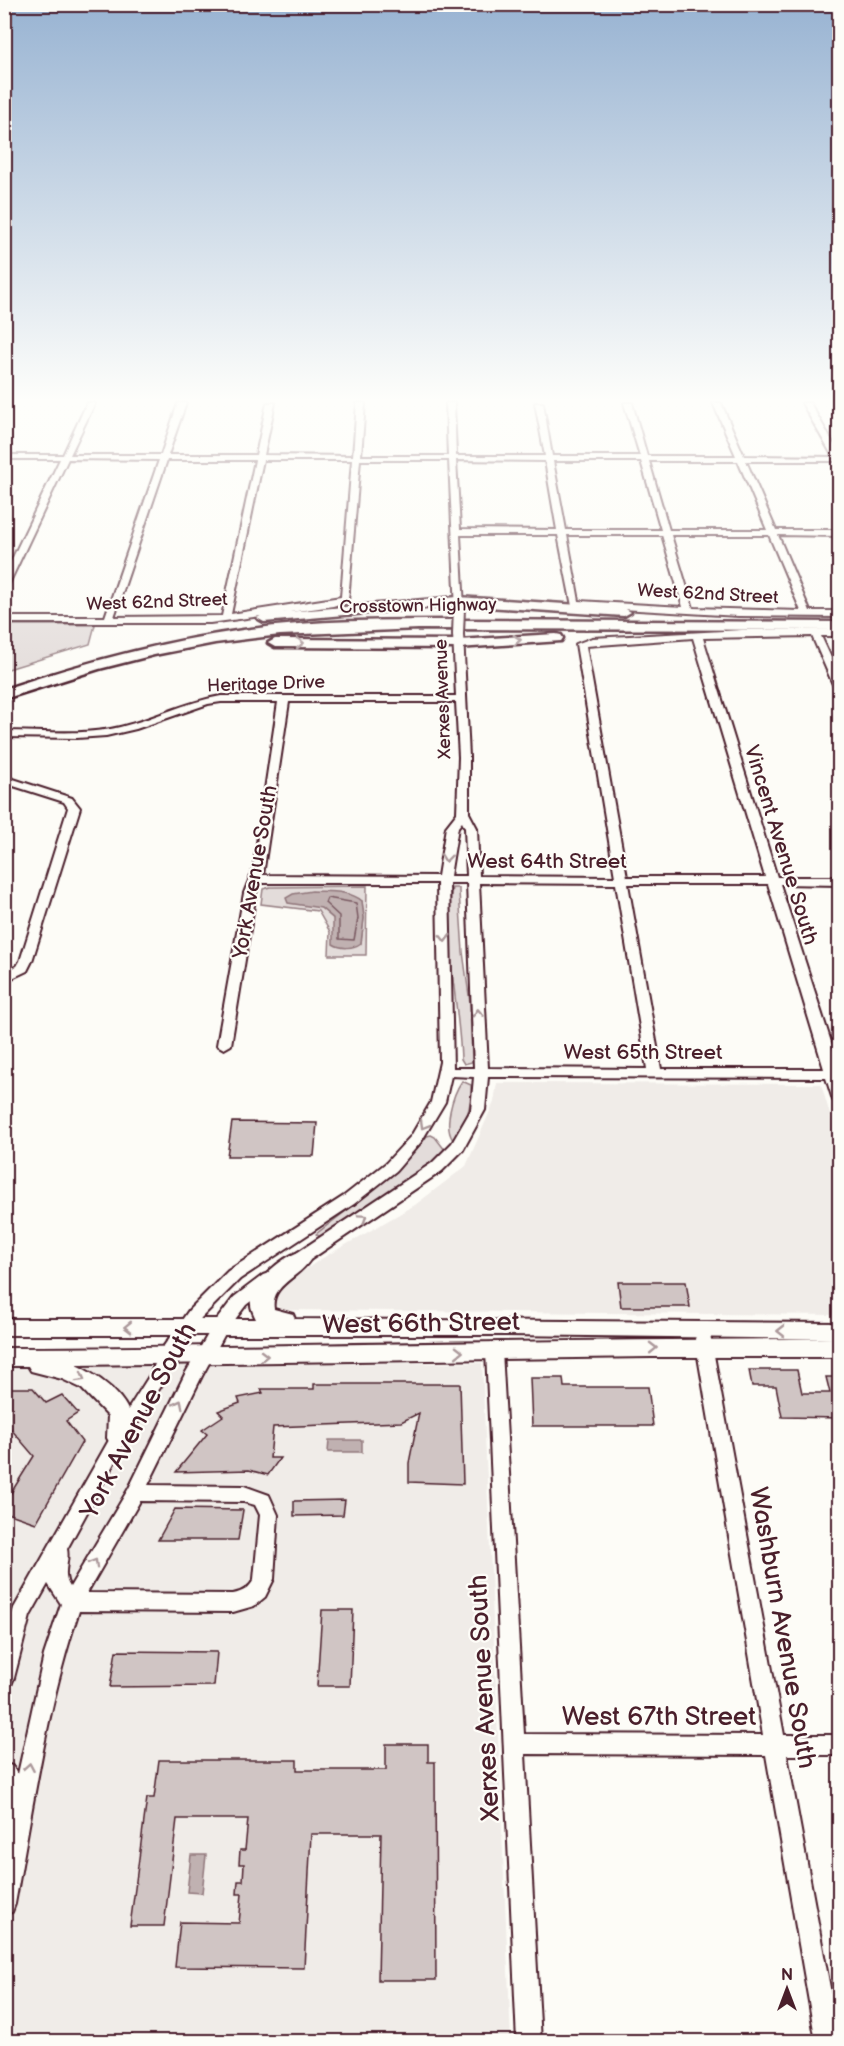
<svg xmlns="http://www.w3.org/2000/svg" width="844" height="2046" viewBox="0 0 844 2046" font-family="'Balsamiq Sans',sans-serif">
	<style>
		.built { fill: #f0ece8 }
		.green { fill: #e3dcda; stroke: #967e82; stroke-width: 1.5; fill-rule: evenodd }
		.water { fill: #c0b1b1; stroke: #91777b; stroke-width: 1.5 }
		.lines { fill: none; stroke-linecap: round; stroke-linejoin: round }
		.shore { stroke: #795961; stroke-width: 1.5 }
		.building { fill: #d0c5c4; stroke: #4a1f2b; stroke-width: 1.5 }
		.minor-casing { stroke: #4a1f2b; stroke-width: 4 }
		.major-casing { stroke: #4a1f2b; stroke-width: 4 }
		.highway-casing { stroke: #4a1f2b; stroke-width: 5 }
		.minor { fill: #fdfcf7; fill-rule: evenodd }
		.major { fill: #fdfcf7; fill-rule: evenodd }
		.highway { fill: #fdfcf7; fill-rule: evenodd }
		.minor-bridge-casing { stroke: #4a1f2b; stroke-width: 14; stroke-linecap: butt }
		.minor-bridge { stroke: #fdfcf7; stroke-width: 10 }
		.oneway { stroke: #ac999b }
		.labels { text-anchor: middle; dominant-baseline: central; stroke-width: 4.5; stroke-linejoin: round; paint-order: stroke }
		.far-street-label { font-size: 18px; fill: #4a1f2b; stroke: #fdfcf7 }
		.street-label { font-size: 21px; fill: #4a1f2b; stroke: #fdfcf7 }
		.near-street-label { font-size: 26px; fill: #4a1f2b; stroke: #fdfcf7 }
	</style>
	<rect width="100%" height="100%" fill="#fdfcf7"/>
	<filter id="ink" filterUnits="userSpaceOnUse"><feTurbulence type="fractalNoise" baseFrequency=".0167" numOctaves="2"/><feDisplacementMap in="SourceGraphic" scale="12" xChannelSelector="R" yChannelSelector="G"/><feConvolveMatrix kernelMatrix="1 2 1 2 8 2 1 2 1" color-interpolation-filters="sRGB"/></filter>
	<g filter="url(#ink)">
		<g class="built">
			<polygon points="497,1083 821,1084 839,1145 839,1315 283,1310 273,1303 273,1292 321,1259 415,1205 466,1166 494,1102"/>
			<polygon points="482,1363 511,2041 5,2041 4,1365"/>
		</g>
		<g class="green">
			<polygon points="4,625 95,625 90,644 5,670"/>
			<path d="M367 886 366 955H329L330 932 318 911 261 904 263 889 270 887ZM362 901 364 918 361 943 321 908Z"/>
			<path d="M452 888H459V892L463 952 470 1003 472 1062 464 1064 461 1059C459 1004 443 942 452 888Z"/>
			<path d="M462 1081 471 1085C472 1104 466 1126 454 1141 442 1128 453 1094 462 1081Z"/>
			<path d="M431 1135 435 1137 445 1150 433 1164 322 1238 316 1234C355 1203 397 1176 427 1136Z"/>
		</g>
		<g class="water">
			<path d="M312 891C328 892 350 890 362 901L364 918 361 943C353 949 341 949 333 944V918L321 908 288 903 286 898 293 894Z"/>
			<polygon points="329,1440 362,1440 362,1452 328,1452"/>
			<polygon points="191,1855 206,1855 202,1893 187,1892"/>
		</g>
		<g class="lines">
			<polygon class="shore" points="327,898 356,903 358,918 354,940 339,939 339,916 325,903"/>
		</g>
		<g class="building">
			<polygon points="232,1122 317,1123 314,1156 227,1156"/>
			<polygon points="618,1282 686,1282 690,1307 621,1307"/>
			<polygon points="749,1370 797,1370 802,1393 830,1393 826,1377 840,1377 840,1418 782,1417 776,1386 752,1386"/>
			<polygon points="530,1378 563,1378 564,1387 648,1387 653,1426 532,1426"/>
			<polygon points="314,1384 460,1384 463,1484 409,1482 409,1463 419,1413 401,1422 273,1427 270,1458 280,1458 268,1475 249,1470 176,1472 207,1434 202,1430 223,1416 218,1411 240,1403 238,1398 263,1393 261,1389 314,1389"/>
			<polygon points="4,1388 33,1388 46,1403 62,1395 78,1413 66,1421 82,1442 36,1523 4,1512 4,1504 34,1456 4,1421"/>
			<polygon points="345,1500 343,1515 294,1516 294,1501"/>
			<polygon points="175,1509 243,1510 238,1540 158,1540"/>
			<polygon points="322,1610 353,1610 350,1686 317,1686"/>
			<polygon points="116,1651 217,1652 214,1686 110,1687"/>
			<polygon points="386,1744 428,1744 428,1762 435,1762 436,1980 378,1980 381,1834 311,1834 304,1968 175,1967 180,1922 239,1923 242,1894 237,1894 238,1881 243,1881 244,1864 239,1864 240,1850 245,1850 248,1819 177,1819 164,1926 130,1926 147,1798 154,1798 159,1760 297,1760 297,1770 386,1770"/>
		</g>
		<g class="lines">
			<g class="minor-casing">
				<g id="minor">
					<polygon points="4,403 9,403 4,406"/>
					<path d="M87 403H95L70 455H161L178 403H186L168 455H256L267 403H275L264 455 353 456 357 403H365L361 456H448L446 403H454L456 456H545L535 403H543L552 456H640L624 403H632L647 456H736L713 403H721L744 456 833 457 802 403H810L840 455V465L835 461H746L776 530H840V536L778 535 810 611H840V617L738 616 572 606 558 535H460L464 608 456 610 449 460H360L348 601 333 606 210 623H4V617H105L159 460 68 459 8 586 4 589V576L60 459H4V455H63ZM167 460H255L222 616 114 617ZM263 460H352L341 597 231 614ZM456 460 545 461 557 530 460 529ZM553 461H641L661 530H566ZM649 461H738L767 530H669ZM567 535H662L683 607 579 601ZM671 535H769L801 611 693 608Z"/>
					<path d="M742 630H840V636H821L840 677V692L835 689 812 636 703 638 777 877H840V885L780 884 840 1070V1105L833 1100 826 1078 488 1077 485 1110 463 1150 442 1171 298 1268 292 1270 286 1268 284 1264 286 1260 432 1163 452 1143 471 1110 474 1077 451 1076 445 1102 421 1142 396 1171 354 1204 240 1279 201 1318 175 1357 165 1380 125 1443 67 1549C70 1562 61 1574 70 1587L129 1488 185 1374 215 1322 234 1297 263 1275 269 1273 275 1275 277 1279 275 1283 246 1305 227 1330 202 1376 148 1485 244 1486 269 1495 278 1515 274 1579 265 1597 254 1606 233 1612 79 1611C47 1706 33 1806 15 1904L12 1912 4 1915V1842L9 1818 6 1811 4 1791V1763L12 1766 18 1774 44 1655 61 1604 48 1584 30 1616 14 1678 11 1685 4 1687V1639L14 1608 113 1433 151 1373 161 1350 189 1310 228 1271 344 1196 386 1163 411 1136 431 1102 440 1062 437 883H260L256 893 231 1045 224 1049 217 1045 244 893 253 870 278 702H221L208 704 136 729 106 736 77 738 4 737V731C43 731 82 736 120 727 154 719 185 702 221 696H456L453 634 458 631 463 634 469 757V813L477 828 479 876 615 877 576 644 592 638ZM693 638 765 877H627L586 646ZM289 702H456L459 757 457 813 446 827 438 876 263 875ZM462 822 465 828 467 876H450L458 827ZM449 883H467L474 1068H453ZM479 883 616 884 647 1069 488 1068ZM628 884H768L824 1069H661ZM140 1501 244 1502 255 1505 260 1515 254 1579C250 1588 243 1592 233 1594L87 1593Z"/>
					<polygon points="4,776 72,798 80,808 32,961 27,971 4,982 4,972 17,966 20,961 68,808 64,802 4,783"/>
					<polygon points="703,1333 709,1334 711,1339 784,1735 840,1735 840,1755 787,1755 840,2042 816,2042 766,1755 525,1754 541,2042 517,2042 486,1351 488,1346 494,1345 500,1346 502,1351 524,1734 763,1735 695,1339 697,1334"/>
				</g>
			</g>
			<g class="major-casing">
				<path id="major" d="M299 1252 307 1255 310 1260C299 1278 270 1285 274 1309L293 1314 295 1319 840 1323V1357H651L76 1365C105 1379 146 1409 127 1445L119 1448 111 1445 107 1438 108 1416 81 1388 62 1379 31 1371 28 1366H4V1348C281 1347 557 1339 833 1339L507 1335H4V1319H256C253 1313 250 1307 251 1300 255 1280 281 1258 299 1252Z"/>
			</g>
			<g class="highway-casing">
				<g id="highway">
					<polygon points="458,597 624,608 631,612 624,616 458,605 264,622 257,618 264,614"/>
					<path d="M453 620 840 622V630L418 629 280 635 215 643 154 655 99 669 4 699V689C83 663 162 641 243 630 313 620 383 620 453 620Z"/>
					<polygon points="556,634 561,635 563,638 561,641 458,648 275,647 268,643 275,639 458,640"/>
				</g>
			</g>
			<use href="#minor" class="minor"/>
			<use href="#major" class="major"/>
			<use href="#highway" class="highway"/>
			<g class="minor-bridge-casing">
				<polyline id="minor-bridge" points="458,634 459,608"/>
			</g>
			<use href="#minor-bridge" class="minor-bridge"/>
		</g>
		<defs><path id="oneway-chevron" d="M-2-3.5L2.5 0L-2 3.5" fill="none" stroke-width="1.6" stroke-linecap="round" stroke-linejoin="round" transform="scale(1.5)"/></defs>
		<g class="oneway">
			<use href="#oneway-chevron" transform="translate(517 640) rotate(-4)"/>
			<use href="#oneway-chevron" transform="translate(300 643)"/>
			<use href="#oneway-chevron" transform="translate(446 858) rotate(97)"/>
			<use href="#oneway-chevron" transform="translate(445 938) rotate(89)"/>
			<use href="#oneway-chevron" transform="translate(478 1013) rotate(-93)"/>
			<use href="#oneway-chevron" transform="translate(424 1125) rotate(120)"/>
			<use href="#oneway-chevron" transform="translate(363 1218) rotate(-34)"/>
			<use href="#oneway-chevron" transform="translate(128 1327) rotate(179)"/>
			<use href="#oneway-chevron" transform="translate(781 1331) rotate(-180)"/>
			<use href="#oneway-chevron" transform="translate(653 1348) rotate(-1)"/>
			<use href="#oneway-chevron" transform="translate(459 1352) rotate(-1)"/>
			<use href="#oneway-chevron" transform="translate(264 1356) rotate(-1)"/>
			<use href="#oneway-chevron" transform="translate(81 1378) rotate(29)"/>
			<use href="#oneway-chevron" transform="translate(179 1404) rotate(-64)"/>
			<use href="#oneway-chevron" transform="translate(94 1563) rotate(-60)"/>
			<use href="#oneway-chevron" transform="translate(29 1767) rotate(-80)"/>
		</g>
	</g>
	<linearGradient id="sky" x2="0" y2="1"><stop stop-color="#98b3d2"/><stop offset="0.58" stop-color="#fefefb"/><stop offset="1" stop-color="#fefefb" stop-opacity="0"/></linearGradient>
	<rect width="844" height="690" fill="url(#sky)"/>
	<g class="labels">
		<g class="far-street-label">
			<text transform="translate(708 594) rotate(3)">West 62nd Street</text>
			<text transform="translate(157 602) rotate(-2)">West 62nd Street</text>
			<text transform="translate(418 606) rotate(-1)">Crosstown Highway</text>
			<text transform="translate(266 684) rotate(-2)">Heritage Drive</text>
			<text transform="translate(443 699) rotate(-92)">Xerxes Avenue</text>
		</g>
		<g class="street-label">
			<text transform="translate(781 845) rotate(73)">Vincent Avenue South</text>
			<text x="547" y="861">West 64th Street</text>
			<text transform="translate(255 872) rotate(-80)">York Avenue South</text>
			<text x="643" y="1052">West 65th Street</text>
		</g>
		<g class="near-street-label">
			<text transform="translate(421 1324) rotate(-1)">West 66th Street</text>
			<text transform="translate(139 1421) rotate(-62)">York Avenue South</text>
			<text transform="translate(782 1628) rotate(80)">Washburn Avenue South</text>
			<text transform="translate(485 1698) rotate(-93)">Xerxes Avenue South</text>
			<text x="659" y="1717">West 67th Street</text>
		</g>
	</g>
	<rect width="844" height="2046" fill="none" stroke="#fdfcf7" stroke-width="24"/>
	<rect x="12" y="12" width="820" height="2022" fill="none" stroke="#4a1f2b" stroke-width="2" filter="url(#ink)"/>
	<g transform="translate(787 1989)" stroke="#fdfcf7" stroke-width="4.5" paint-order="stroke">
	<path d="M0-4.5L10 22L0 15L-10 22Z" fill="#4a1f2b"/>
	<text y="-9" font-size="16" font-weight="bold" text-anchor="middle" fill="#4a1f2b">N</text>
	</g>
</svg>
